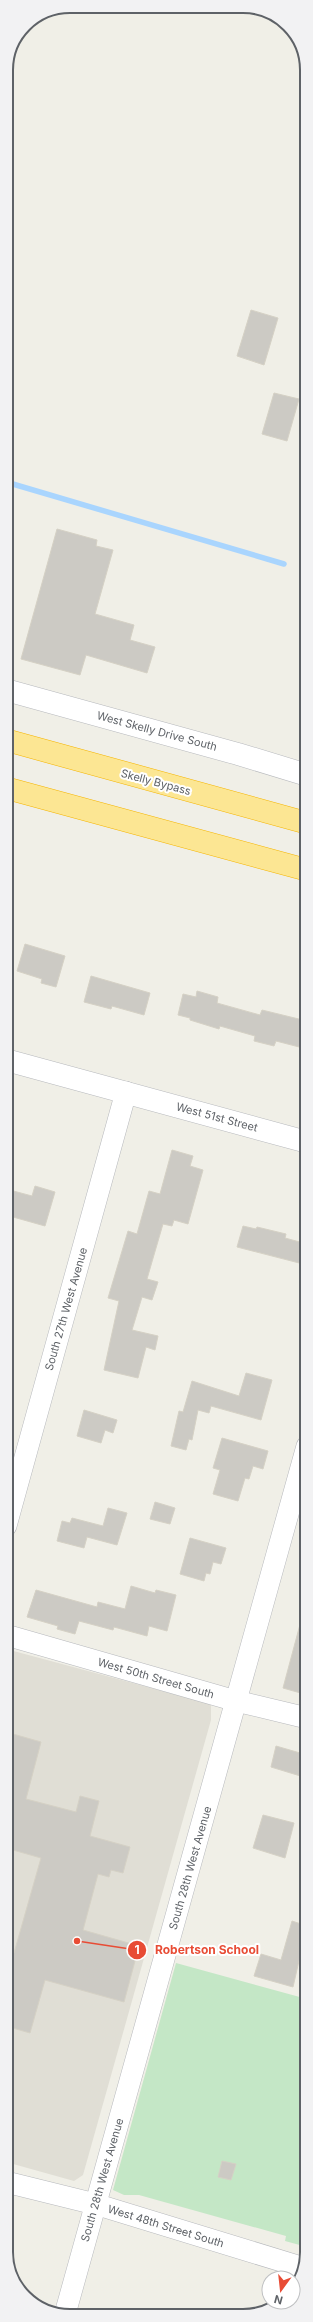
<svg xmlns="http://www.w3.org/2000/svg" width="313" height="2322" viewBox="0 0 313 2322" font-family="Inter,sans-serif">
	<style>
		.education { fill: #e0ded5 }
		.green { fill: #c4e7c6 }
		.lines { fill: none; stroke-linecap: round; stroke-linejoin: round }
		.stream { stroke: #a9d5fe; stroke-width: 5.5 }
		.building { fill: #cccac4; stroke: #d5d1c5 }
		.minor-casing { stroke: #b7b9bd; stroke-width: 22 }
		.tertiary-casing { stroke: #b7b9bd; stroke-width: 23 }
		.motorway-casing { stroke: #f5b502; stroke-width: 23 }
		.minor { stroke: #fff; stroke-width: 21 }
		.tertiary { stroke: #fff; stroke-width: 22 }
		.motorway { stroke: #fce693; stroke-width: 22 }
		.labels { text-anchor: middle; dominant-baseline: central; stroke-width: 4; stroke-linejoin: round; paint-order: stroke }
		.street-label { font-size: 11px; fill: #5e6267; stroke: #fff }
		.rim { fill: none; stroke: #5e6267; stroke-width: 2 }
		.leader { fill: none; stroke: #e84c35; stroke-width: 1.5 }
		.callout-dot { fill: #e84c35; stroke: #fff; stroke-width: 1.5 }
		.mark-label { font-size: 12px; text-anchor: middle; font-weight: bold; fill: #fff }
		.callout-label { font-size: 12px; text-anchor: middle; font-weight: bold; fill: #e84c35; stroke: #fff; stroke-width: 4; stroke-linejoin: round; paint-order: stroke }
	</style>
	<rect width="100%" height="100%" fill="#f0efe7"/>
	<polygon class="education" points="6,1649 211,1704 211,1720 83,2175 74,2181 6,2162"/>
	<polygon class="green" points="176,1963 307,1999 307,2247 285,2241 286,2236 139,2195 124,2195 113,2190"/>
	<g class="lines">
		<g class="stream">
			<polyline points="6,482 284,564"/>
			<polyline points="303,569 307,570"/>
		</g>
	</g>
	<g class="building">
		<polygon points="251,310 278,318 264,365 237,356"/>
		<polygon points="274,393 299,399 287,441 262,434"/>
		<polygon points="57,529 97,540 96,546 113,550 95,614 134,625 130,640 155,647 147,673 86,655 80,675 21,659"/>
		<polygon points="25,944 65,956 56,987 41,983 42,979 17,971"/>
		<polygon points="91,976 150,993 144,1015 112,1006 111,1009 84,1002"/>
		<polygon points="197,991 218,997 217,1003 260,1015 262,1010 307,1021 307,1049 276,1041 274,1046 254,1041 255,1036 220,1026 219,1029 190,1020 190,1018 178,1015 183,994 196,997"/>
		<polygon points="172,1150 193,1156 190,1166 203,1170 188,1224 174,1220 172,1226 163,1224 147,1279 158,1282 152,1300 142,1297 132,1330 158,1336 155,1350 146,1347 138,1378 104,1370 119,1301 108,1298 128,1231 137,1234 149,1191 160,1194"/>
		<polygon points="35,1186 55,1192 45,1226 6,1215 6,1189 32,1196"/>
		<polygon points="243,1226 256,1229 257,1227 286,1234 285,1238 307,1244 307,1265 237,1247"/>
		<polygon points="246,1373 272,1380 261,1420 211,1406 209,1413 198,1410 192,1440 189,1439 186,1450 171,1446 179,1411 183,1412 192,1381 239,1396"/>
		<polygon points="84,1410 117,1420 113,1433 105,1430 101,1443 77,1436"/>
		<polygon points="222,1438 268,1451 263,1469 253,1466 249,1479 245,1478 238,1501 213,1494 220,1470 213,1468"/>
		<polygon points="155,1502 175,1508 170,1524 150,1519"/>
		<polygon points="108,1508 127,1513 117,1545 87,1537 84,1548 57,1541 62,1521 70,1523 72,1518 103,1526"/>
		<polygon points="190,1538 226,1548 221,1564 213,1562 210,1574 206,1573 204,1581 180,1574"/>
		<polygon points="131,1586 155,1593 156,1590 176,1595 167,1631 149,1626 147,1636 114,1627 113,1630 79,1621 75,1634 57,1629 58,1626 27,1617 36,1590 97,1607 98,1602 125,1609"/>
		<polygon points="302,1617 307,1617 307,1680 304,1694 283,1688"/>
		<polygon points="6,1732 41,1742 26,1799 76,1812 80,1796 99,1801 90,1836 130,1847 123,1873 111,1870 109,1877 98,1874 83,1930 139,1946 124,2002 45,1980 30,2033 6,2026 6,1951 14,1953 41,1858 6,1848"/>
		<polygon points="276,1746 307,1755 307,1778 271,1767"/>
		<polygon points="263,1815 294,1823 285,1858 253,1848"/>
		<polygon points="292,1921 307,1926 293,1987 254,1976 261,1954 281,1960"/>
		<polygon points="222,2161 236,2164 231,2180 218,2177"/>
	</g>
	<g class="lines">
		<g class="minor-casing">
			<g id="minor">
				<polyline points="6,1526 126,1092"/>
				<polyline points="6,1635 236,1701 307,1718"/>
				<polyline points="6,2182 95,2204 301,2267"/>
				<polyline points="65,2314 307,1446"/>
			</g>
		</g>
		<g class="tertiary-casing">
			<g id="tertiary">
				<polyline points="6,690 238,754 307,775"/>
				<polyline points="6,1060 307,1142"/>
			</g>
		</g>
		<g class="motorway-casing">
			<g id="motorway">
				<polyline points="6,740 307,823"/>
				<polyline points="6,788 307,870"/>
			</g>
		</g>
		<use href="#minor" class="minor"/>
		<use href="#tertiary" class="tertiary"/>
		<use href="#motorway" class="motorway"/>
	</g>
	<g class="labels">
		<g class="street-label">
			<text transform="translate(157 731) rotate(15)">West Skelly Drive South</text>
			<text transform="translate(156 782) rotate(15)">Skelly Bypass</text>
			<text transform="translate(217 1117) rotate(15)">West 51st Street</text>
			<text transform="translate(66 1309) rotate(-74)">South 27th West Avenue</text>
			<text transform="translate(156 1678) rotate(16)">West 50th Street South</text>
			<text transform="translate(190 1868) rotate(-74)">South 28th West Avenue</text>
			<text transform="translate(102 2180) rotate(-74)">South 28th West Avenue</text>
			<text transform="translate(166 2226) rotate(17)">West 48th Street South</text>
		</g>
	</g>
	<path d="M0 0H313V2322H0ZM70 13H243A57 57 0 0 1 300 70V2252A57 57 0 0 1 243 2309H70A57 57 0 0 1 13 2252V70A57 57 0 0 1 70 13Z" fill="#f2f2f3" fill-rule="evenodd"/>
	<path class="rim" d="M70 13H243A57 57 0 0 1 300 70V2252A57 57 0 0 1 243 2309H70A57 57 0 0 1 13 2252V70A57 57 0 0 1 70 13Z"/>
	<path class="leader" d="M77 1941L137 1950"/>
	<g class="callout-dot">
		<circle cx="77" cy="1941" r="4"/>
		<circle cx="137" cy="1950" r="10"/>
	</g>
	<g class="mark-label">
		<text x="137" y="1954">1</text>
	</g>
	<g class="callout-label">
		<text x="207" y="1954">Robertson School</text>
	</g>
	<g transform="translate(281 2290) rotate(195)"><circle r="19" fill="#ffffff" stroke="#bfc0c2"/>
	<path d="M0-3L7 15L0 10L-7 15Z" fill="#e84c35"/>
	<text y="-6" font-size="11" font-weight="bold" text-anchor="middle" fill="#5e6267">N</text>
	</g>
</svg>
